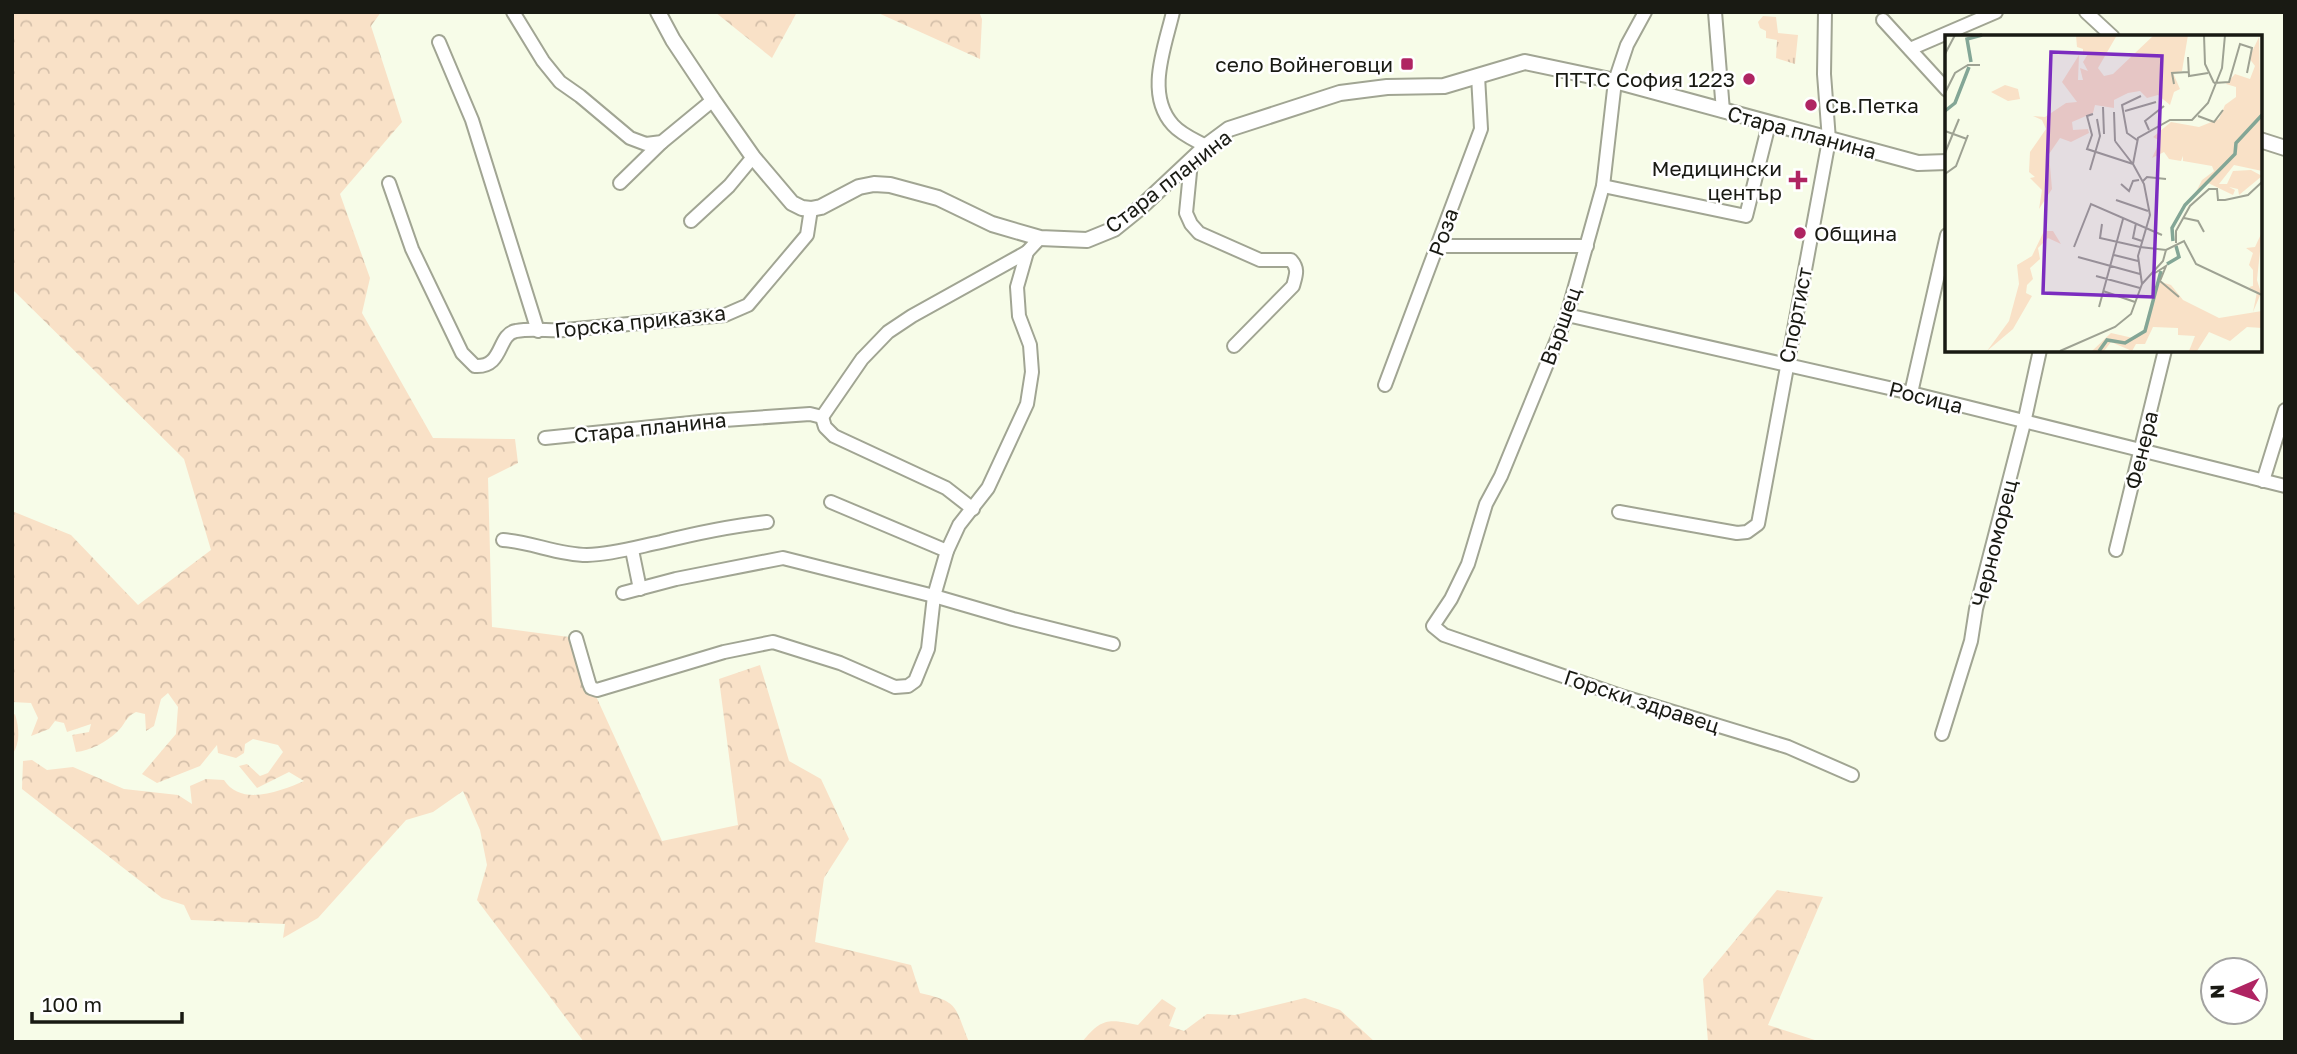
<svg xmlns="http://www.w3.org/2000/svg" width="2297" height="1054" viewBox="0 0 2297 1054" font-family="'Golos Text',sans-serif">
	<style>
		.grass { fill: url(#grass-tufts) }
		.forest { fill: url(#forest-crowns) }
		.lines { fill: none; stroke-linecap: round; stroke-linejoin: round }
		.minor-casing { stroke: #a1a593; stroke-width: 16 }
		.tertiary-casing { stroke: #a1a593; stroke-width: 18 }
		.minor { stroke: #fff; stroke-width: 12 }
		.tertiary { stroke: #fff; stroke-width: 14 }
		.poi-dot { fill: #af2462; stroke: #fff; stroke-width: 2.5 }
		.labels { text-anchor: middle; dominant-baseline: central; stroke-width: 5; stroke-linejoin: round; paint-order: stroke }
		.poi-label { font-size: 21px; fill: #191a13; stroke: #fff; text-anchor: end }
		.street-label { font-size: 21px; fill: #191a13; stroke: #fff }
		.inset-river { fill: none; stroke: #83a696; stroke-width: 3.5 }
		.inset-road { fill: none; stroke: #9ea293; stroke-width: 2 }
		.view { fill: #7b2cbf; fill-opacity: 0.15; stroke: #7b2cbf; stroke-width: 3.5 }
		.inset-edge { fill: none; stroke: #191a13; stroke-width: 3.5 }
	</style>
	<defs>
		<pattern id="grass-tufts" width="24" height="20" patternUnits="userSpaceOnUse" patternTransform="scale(1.75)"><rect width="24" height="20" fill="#f9e1c7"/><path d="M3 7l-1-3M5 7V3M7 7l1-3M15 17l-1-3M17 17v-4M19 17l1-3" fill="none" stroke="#d5c0aa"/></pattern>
		<pattern id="forest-crowns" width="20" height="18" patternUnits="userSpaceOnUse" patternTransform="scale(1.75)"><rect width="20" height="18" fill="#f9e1c7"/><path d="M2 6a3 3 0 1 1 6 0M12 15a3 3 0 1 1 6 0" fill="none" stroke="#d5c0aa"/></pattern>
	</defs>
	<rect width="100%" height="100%" fill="#f7fce8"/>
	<polygon class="grass" points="1763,16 1776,17 1778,33 1798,35 1795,64 1776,58 1777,40 1766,38 1766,31 1760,28 1758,22"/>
	<g class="forest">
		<path d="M12 12H381L371 26 402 122 340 194 370 278 362 313 433 438 515 439 518 463 488 478 492 627 569 637 662 841 738 825 719 679 760 665 789 761 821 779 849 839 824 878 815 942 911 965 920 993C960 1002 954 1006 969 1042H584L477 900 487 865 480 830 463 791 433 812 406 820 318 918 283 938 285 924 191 920 184 905 162 898 22 789 23 761 32 760 47 770 73 767 124 789 178 795 192 804 190 786 206 779 224 780C241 807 281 791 304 781L289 772 257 788 239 766 247 764 260 776 268 773 283 752 278 745 253 739 245 744 244 753 236 758 218 753 217 745 200 766 157 783 142 774 176 734 178 707 168 693 161 699 154 726 146 731 145 714 136 712C125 717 125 725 117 732 106 742 90 751 76 752L72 735 89 732 91 724 67 732 64 723 55 721 49 729 31 736 38 718 31 703 12 702V511L71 535 138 605 211 550 184 459 12 289Z"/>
		<polygon points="715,12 797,12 772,58"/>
		<polygon points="876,12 979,12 982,19 980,59"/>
		<path d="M15 714C19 728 21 742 12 755V716Z"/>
		<polygon points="1777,890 1823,897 1768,1025 1821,1042 1708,1042 1703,979"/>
		<path d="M1305 998 1340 1010 1375 1042H1082C1102 1017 1109 1019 1138 1025L1162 999 1176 1008 1169 1026 1184 1031 1207 1014 1235 1015Z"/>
	</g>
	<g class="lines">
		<g class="minor-casing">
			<g id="minor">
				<polyline points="513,12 543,61 560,82 580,96 630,138 646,144 662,142 713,100"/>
				<path d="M1173 12C1165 47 1145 94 1173 125 1182 135 1195 140 1206 146"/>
				<polyline points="1645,12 1627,45 1615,81 1603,186 1567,315 1501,476 1486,504 1468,564 1451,599 1433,626 1444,635 1624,697 1788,747 1852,775"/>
				<polyline points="1715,12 1723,111"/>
				<polyline points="2086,12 2113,37"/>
				<polyline points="1883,20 1947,90"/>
				<polyline points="439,42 472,120 538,331"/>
				<polyline points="1910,49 1996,12"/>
				<path d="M1191 162 1186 213 1191 224 1199 233 1260 260H1291C1299 269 1296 275 1293 286L1234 346"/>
				<path d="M389 183 412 249 462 353 475 366C504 368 497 334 516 331 532 328 549 331 565 330 618 325 672 320 725 315L748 305 807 235 811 209"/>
				<polyline points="620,183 662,142"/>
				<polyline points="1603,186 1746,216 1769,124"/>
				<polyline points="691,221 729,186 753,157"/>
				<polyline points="1438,246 1587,246"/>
				<polyline points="1567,315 1911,393 2285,486"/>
				<polyline points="1385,385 1481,129 1478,76"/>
				<polyline points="1911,393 1947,235"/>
				<polyline points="822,417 862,359 888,332 912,316 1027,252"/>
				<polyline points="822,417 825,427 834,436 946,488 973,509"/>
				<polyline points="545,438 710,421 810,414 822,417"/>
				<polyline points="2263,481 2285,410"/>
				<polyline points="831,502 947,551"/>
				<polyline points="1619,512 1737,533 1747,532 1758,524 1829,140 1824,74 1825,12"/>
				<path d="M503 540C532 542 558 555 587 555 613 554 637 547 661 542 697 533 731 526 767 522"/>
				<polyline points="632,550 640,589"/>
				<polyline points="2116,550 2165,350"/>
				<polyline points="623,593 676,579 783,558 934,596 1013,619 1113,644"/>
				<polyline points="576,638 589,683 591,688 597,690 724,652 773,642 840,663 895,687 908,686 915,681 928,649 934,596 947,551 959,525 988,488 1027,404 1032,372 1030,345 1019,316 1017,287 1027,252 1040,238"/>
				<polyline points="1942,734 1971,641 1976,609 2024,423 2040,350"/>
			</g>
		</g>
		<g class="tertiary-casing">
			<g id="tertiary">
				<polyline points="658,12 673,40 713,100 753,157 792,203 802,208 811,209 821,207 859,187 874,184 890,185 938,198 992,224 1040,238 1087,240 1114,229 1140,208 1206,146 1229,129 1340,93 1387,87 1444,86 1525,62 1615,81 1918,163 1947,162"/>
				<polyline points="2260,140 2285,148"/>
			</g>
		</g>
		<use href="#minor" class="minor"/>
		<use href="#tertiary" class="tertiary"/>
	</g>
	<g class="poi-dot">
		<rect x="1400" y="57" width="14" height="14" rx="3.5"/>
		<circle cx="1749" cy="79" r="7"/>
		<circle cx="1811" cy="105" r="7"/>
		<path d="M1794.5 169.5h7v7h7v7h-7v7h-7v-7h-7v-7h7z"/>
		<circle cx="1800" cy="233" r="7"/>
	</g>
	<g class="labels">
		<g class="poi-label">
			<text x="1393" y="64">село Войнеговци</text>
			<text x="1735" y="79">ПТТС София 1223</text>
			<text x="1825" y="105" text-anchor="start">Св.Петка</text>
			<text x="1782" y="168">Медицински<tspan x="1782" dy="24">център</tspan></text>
			<text x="1814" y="233" text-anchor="start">Община</text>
		</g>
		<g class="street-label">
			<text transform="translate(1802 132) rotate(15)">Стара планина</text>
			<text transform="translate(1168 181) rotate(-38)">Стара планина</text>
			<text transform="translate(1443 232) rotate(-70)">Роза</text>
			<text transform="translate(1795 315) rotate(-79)">Спортист</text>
			<text transform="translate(640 321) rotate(-6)">Горска приказка</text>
			<text transform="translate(1560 326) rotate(-70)">Вършец</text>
			<text transform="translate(1926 397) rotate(14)">Росица</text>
			<text transform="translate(650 427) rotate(-6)">Стара планина</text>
			<text transform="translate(2141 450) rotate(-76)">Фенера</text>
			<text transform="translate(1994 543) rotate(-76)">Черноморец</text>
			<text transform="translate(1642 701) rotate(18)">Горски здравец</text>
		</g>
	</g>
	<g transform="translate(1945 35)">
		<rect width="317" height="317" fill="#f7fce8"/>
		<path d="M213 246 226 250 238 265 274 283 317 276V293L302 292 285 306 264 297 252 316H244L250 301 233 300V293L208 292 200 309H191L187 316 166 307 159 316H147L166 298 188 303 198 296Z" fill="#f9e1c7"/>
		<path d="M131 0H172L153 33 159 41 168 39 209 0H243L237 36 228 38 235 54 229 57 225 70 213 60 202 63 195 56 183 58 169 65V73L150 70 148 78 127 87 128 95 143 94 144 98 126 107 115 103 104 119 107 154 94 174 97 155 85 143 90 142 84 137 85 117 101 94 97 85 88 81 100 82 121 68 132 67 117 47 134 20 133 45H138L135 33 143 36 138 27 143 19 138 20V14L132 12ZM314 2 317 136 289 130 274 149H282L288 136 306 135 317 141 294 160 293 154 284 152 290 155 288 160 261 147 251 157 257 145 269 136 267 131 238 126V121L236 126 224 124 219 117 207 123 215 106 208 102 226 87 254 92 274 84 280 70 291 62V52L281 49 290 39 305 44 310 31 304 23ZM99 196H108L116 209 103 203 93 213 95 224 85 233 88 244 82 250 81 258 87 261 68 294 42 316 64 286 74 249 72 230 87 221ZM317 197 312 245 316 258 308 277 312 257 304 252 308 251V235L304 230 308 218 301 213 310 212Z" fill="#f9e1c7"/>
		<path d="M60 50 73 54 75 64 63 66 46 57Z" fill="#f9e1c7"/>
		<path class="inset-river" d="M26 27 22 4 37 0M0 76 10 68 24 32M228 206 227 193 240 170 290 119 291 108 317 80M222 229 234 222 231 211M154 316 162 305 180 308 200 296 216 236"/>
		<path class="inset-road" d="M259 0 260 29 269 48M0 19 10 0M243 22 244 41 263 38M269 48 284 47 295 9 307 13 302 38M229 49 227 38 243 37M0 58 10 38 23 30H35M158 72 159 99M180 76 211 67M169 77 170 106M148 79 142 81 147 100 142 114 188 129M253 81 269 87 278 75M204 95 200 86 219 71M0 96 22 104M192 105 182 98 177 70 196 61M170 106 187 128M0 118 14 84M188 129 193 103 225 85H247L263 68 277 33 280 0M145 135 155 101 152 84M0 139 11 131 23 100M197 147 202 142 221 144M176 149 184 156 188 146 194 145M171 165 203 176M239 183 253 186 259 197M191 188 188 203 197 206M157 189 155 203 195 212 221 215 239 206 251 229 317 260M231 208V196L245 171 264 154H272L273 165H280L303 160 317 147M129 212 146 169 217 200M169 220 193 226M133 222 195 239M210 238 221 231 215 246 234 262M151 241 195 253M197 249 218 226 221 215M158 256 190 267M154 272 178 184M115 316 170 292 186 279 197 249 193 221 205 180 199 149 188 129"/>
		<path class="view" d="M106 17 217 21 208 262 98 258Z"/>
		<rect width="317" height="317" class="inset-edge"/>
	</g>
	<rect width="2297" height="1054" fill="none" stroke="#191a13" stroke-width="28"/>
	<g transform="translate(2234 991) rotate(268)"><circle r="33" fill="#ffffff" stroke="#a3a3a1" stroke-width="2"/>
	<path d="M0-5L12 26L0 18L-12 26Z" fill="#af2462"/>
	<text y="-10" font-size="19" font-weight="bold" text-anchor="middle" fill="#191a13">N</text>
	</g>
	<path d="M32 1012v10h150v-10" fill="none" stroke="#191a13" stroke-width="3.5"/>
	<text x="42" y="1012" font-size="21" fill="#191a13" stroke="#ffffff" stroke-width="5" paint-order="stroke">100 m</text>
</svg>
